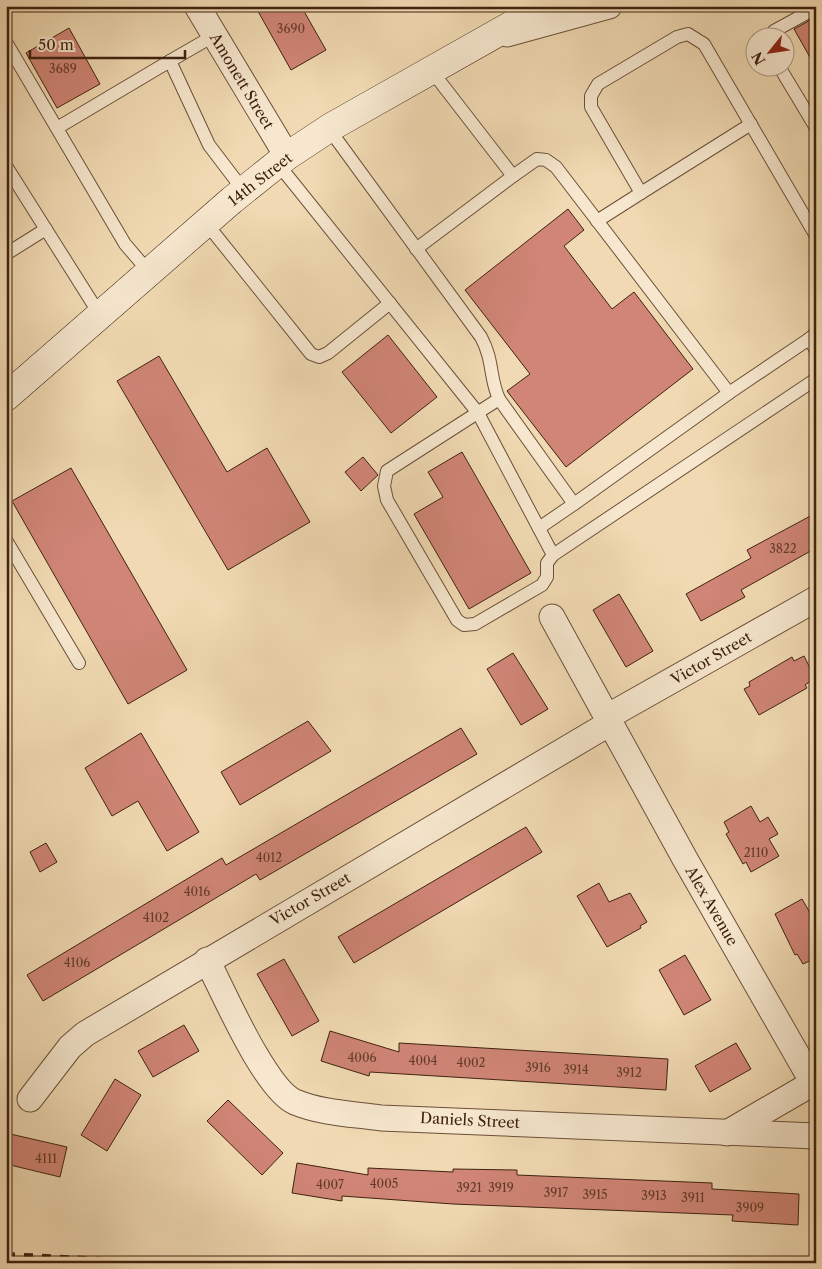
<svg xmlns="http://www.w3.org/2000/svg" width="822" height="1269" viewBox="0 0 822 1269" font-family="'Libre Caslon Text',serif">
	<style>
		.building { fill: #d08576; stroke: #3f2210 }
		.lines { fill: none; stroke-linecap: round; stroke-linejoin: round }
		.lane-casing { stroke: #6c5039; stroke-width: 14 }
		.street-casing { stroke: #6c5039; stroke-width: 27 }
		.secondary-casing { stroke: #3f2210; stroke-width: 29 }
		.lane { stroke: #f6e7ce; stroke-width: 12 }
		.street { stroke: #f6e7ce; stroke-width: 25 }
		.secondary { stroke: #f6e7ce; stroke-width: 28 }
		.rail { stroke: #3f2210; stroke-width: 4; stroke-dasharray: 9 9; stroke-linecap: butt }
		.labels { text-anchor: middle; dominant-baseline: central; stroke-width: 4; stroke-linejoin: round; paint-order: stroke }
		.number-label { font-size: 12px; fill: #633b2a }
		.street-label { font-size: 15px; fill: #3f2210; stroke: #f6e7ce }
	</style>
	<rect width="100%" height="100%" fill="#f1dab3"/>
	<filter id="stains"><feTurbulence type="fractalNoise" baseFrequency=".004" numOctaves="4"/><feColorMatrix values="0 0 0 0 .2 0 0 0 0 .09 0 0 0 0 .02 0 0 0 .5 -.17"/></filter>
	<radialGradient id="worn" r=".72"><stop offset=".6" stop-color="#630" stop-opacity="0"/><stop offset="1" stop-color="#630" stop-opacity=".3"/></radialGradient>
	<g class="building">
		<polygon points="255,6 301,6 326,50 291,70"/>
		<polygon points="816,17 816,68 794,29"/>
		<polygon points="69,28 100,84 57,108 26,53"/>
		<polygon points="568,209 584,230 564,246 612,309 634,292 693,369 566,467 507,391 530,374 465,290"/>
		<polygon points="388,335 437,397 391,433 342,372"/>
		<polygon points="159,356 227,472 267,448 310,522 228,570 117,381"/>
		<polygon points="462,452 531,573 469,609 414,514 443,497 428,472"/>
		<polygon points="363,457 378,475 361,491 345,472"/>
		<polygon points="71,468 187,670 128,704 12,501"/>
		<polygon points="816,513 816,548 741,590 745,597 701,621 686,594 751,558 747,550"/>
		<polygon points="619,594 653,651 626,667 593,610"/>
		<polygon points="513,653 548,709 521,725 487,669"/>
		<polygon points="804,656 815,678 805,685 807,688 759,715 744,689 750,686 749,682 792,657 794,661"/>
		<polygon points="308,721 331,751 240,805 221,772"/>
		<polygon points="461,728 477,754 260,880 256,874 43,1001 27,975 222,858 226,865"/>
		<polygon points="141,733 199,832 167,851 138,801 112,816 85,768"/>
		<polygon points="751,806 760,822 768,817 778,834 769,839 779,856 751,872 746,862 743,864 734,848 726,834 729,832 724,822"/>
		<polygon points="526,827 542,852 354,963 338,937"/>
		<polygon points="46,843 57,862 40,872 30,852"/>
		<polygon points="599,883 609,902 630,893 647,922 640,926 641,928 607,947 577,896"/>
		<polygon points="802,899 816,923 816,958 803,964 797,954 795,955 775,914"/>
		<polygon points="685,955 711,1000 684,1015 659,970"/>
		<polygon points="284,959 319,1021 292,1036 257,974"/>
		<polygon points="184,1025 199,1051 153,1077 138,1051"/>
		<polygon points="330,1031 399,1052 399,1043 668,1059 666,1090 370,1072 369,1076 321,1061"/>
		<polygon points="736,1043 751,1069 710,1092 695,1066"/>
		<polygon points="115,1079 141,1095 107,1151 81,1135"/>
		<polygon points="228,1100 283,1153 262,1175 207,1121"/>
		<polygon points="6,1133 67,1147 60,1177 6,1164"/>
		<polygon points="297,1163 368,1175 368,1168 453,1172 453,1169 517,1170 517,1175 712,1183 712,1189 799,1194 798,1225 732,1221 733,1215 453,1204 342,1196 342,1201 292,1193"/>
	</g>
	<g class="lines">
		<g class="lane-casing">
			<g id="lane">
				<polyline points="6,8 8,6"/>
				<polyline points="774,38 774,31 816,8"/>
				<polyline points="6,42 125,244 149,272"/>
				<polyline points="170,61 215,35"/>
				<polyline points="780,68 816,128"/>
				<polyline points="57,128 170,61 209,145 244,191"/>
				<path d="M329 129 481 337C494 361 489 377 499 399L574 504 729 393 556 167 546 160 537 159 513 176 431 70"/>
				<polyline points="278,164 478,413 553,555"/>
				<polyline points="6,166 100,315"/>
				<polyline points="641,193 751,124"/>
				<polyline points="597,221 641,193 591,107 591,96 598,84 677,37 688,34 704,44 816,236"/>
				<polyline points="206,223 311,354 319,357 328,353 390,303"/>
				<polyline points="416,249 513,176"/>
				<polyline points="6,254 46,229"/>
				<polyline points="816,333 809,339 816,350"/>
				<polyline points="729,393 809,339"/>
				<polyline points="499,399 387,471 384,486 387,500 457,620 464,625 475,624 542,585 547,577 547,563 553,555 816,379"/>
				<polyline points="539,528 574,504"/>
				<polyline points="6,540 79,663"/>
			</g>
		</g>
		<g class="street-casing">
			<g id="street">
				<polyline points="197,6 287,156"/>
				<polyline points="507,34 609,6"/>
				<polyline points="552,617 685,859 816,1088"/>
				<polyline points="607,717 816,599"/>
				<path d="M207 960C223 991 265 1089 295 1102 321 1113 353 1114 381 1118L816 1136"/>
				<polyline points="30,1099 70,1047 85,1034 610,723"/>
				<polyline points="727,1133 813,1083"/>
			</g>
		</g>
		<g class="secondary-casing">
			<polyline id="secondary" points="6,397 232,200 287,156 331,127 545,6"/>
		</g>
		<use href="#lane" class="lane"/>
		<use href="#street" class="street"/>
		<use href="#secondary" class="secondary"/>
		<polyline class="rail" points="6,1254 186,1263"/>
	</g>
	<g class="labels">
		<g class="number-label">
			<text x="291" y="28">3690</text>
			<text x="63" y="68">3689</text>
			<text x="783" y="548">3822</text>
			<text x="756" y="852">2110</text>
			<text x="269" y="857">4012</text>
			<text x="197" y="891">4016</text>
			<text x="156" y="917">4102</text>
			<text x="77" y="962">4106</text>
			<text x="362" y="1057">4006</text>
			<text x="423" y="1060">4004</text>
			<text x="471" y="1062">4002</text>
			<text x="538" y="1067">3916</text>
			<text x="576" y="1069">3914</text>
			<text x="629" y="1072">3912</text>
			<text x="46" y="1158">4111</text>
			<text x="384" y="1183">4005</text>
			<text x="330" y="1184">4007</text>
			<text x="469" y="1187">3921</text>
			<text x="501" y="1187">3919</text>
			<text x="556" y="1192">3917</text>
			<text x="595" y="1194">3915</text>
			<text x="654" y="1195">3913</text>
			<text x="693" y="1197">3911</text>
			<text x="750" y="1207">3909</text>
		</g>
		<g class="street-label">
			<text transform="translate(242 81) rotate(59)">Amonett Street</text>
			<text transform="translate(260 179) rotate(-38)">14th Street</text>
			<text transform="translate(711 658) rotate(-30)">Victor Street</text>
			<text transform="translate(310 899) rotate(-30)">Victor Street</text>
			<text transform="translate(712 906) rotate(60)">Alex Avenue</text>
			<text transform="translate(470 1120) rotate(3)">Daniels Street</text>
		</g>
	</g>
	<rect width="822" height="1269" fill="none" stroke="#f1dab3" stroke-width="25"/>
	<rect x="8" y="8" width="807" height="1254" fill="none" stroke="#3f2210" stroke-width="2.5"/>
	<rect x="12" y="12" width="797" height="1244" fill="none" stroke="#3f2210"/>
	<g transform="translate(770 52) rotate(240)"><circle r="24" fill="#f6e7ce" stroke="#ad9882"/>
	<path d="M0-4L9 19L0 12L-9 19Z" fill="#8f2418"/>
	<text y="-8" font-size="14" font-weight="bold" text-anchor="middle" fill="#3f2210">N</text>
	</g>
	<path d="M30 50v8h155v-8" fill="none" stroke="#3f2210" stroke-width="2.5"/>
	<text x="38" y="50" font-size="15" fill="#3f2210" stroke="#f6e7ce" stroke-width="4" paint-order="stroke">50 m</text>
	<rect width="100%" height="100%" filter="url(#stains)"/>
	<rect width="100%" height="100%" fill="url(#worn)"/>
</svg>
